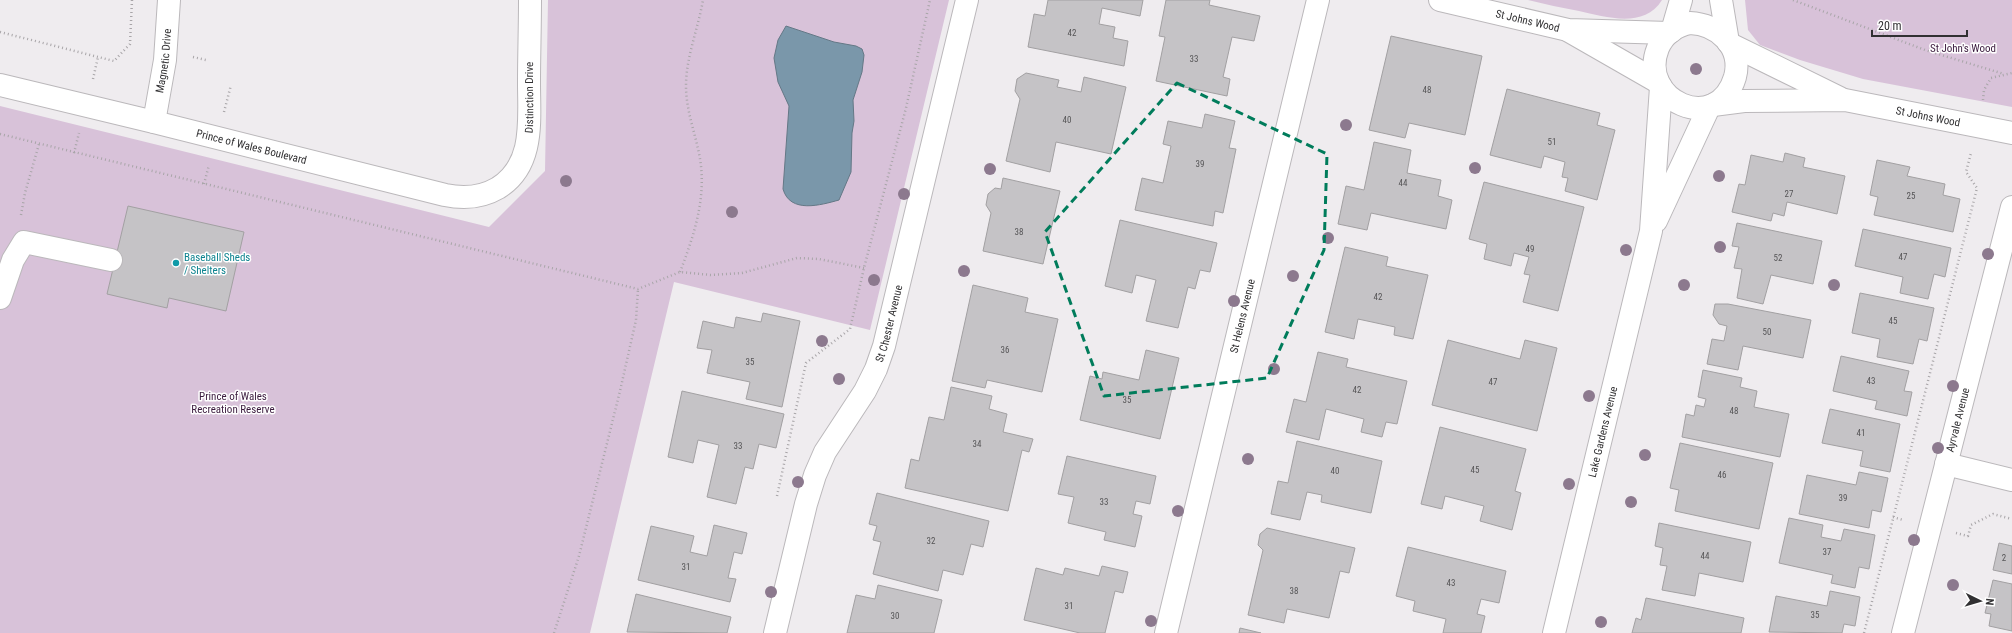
<svg xmlns="http://www.w3.org/2000/svg" width="2012" height="633" viewBox="0 0 2012 633" font-family="'Roboto Condensed',sans-serif">
	<style>
		.green { fill: #d8c2d9 }
		.water { fill: #7a97aa; stroke: #647886 }
		.building { fill: #c5c3c6; stroke: #a2a0a2 }
		.lines { fill: none; stroke-linecap: round; stroke-linejoin: round }
		.minor-casing { stroke: #bbb8bb; stroke-width: 24 }
		.path { stroke: #a8a5a8; stroke-width: 2.5; stroke-dasharray: 1 3; stroke-linecap: butt }
		.minor { stroke: #fff; stroke-width: 22 }
		.tree { fill: #8c798e }
		.marked { fill: none; stroke: #007c5b; stroke-width: 3; stroke-dasharray: 8 5; stroke-linejoin: round }
		.culture-dot { fill: #0f9aa8; stroke: #fff; stroke-width: 1.5 }
		.labels { text-anchor: middle; dominant-baseline: central; stroke-width: 3; stroke-linejoin: round; paint-order: stroke }
		.number-label { font-size: 9px; fill: #565557 }
		.street-label { font-size: 11px; fill: #313032; stroke: #fff }
		.park-label { font-size: 11px; fill: #3b1b3e; stroke: #fff }
		.culture-label { font-size: 11px; fill: #0d838f; stroke: #fff; text-anchor: start }
	</style>
	<rect width="100%" height="100%" fill="#efecef"/>
	<g class="green">
		<polygon points="548,0 949,0 870,330 674,282 590,633 0,633 0,106 489,227 545,171"/>
		<path d="M1528 0H1662C1644 29 1606 17 1579 11 1562 8 1545 4 1528 0Z"/>
		<polygon points="1745,0 2012,0 2012,107 1863,79 1800,60 1760,45 1748,30"/>
	</g>
	<path class="water" d="M786 26 834 42 856 46 862 49 864 55 862 72 853 100 854 121 852 133 851 172 839 200C821 205 790 214 783 189L789 106 778 82 774 58 778 40Z"/>
	<g class="building">
		<polygon points="1048,0 1143,0 1140,16 1102,8 1099,24 1115,27 1113,38 1128,41 1124,66 1028,47 1034,14 1045,16"/>
		<polygon points="1166,0 1210,0 1209,5 1260,16 1254,41 1232,37 1223,77 1230,79 1227,96 1156,81 1165,37 1159,36"/>
		<polygon points="1391,36 1482,56 1465,135 1409,123 1405,138 1369,130"/>
		<polygon points="1026,73 1059,80 1057,87 1081,92 1084,77 1126,87 1111,154 1056,142 1050,172 1006,161 1020,99 1015,91 1017,79"/>
		<polygon points="1507,89 1600,113 1597,125 1615,130 1597,200 1565,191 1568,178 1562,177 1565,162 1544,156 1541,168 1490,155"/>
		<polygon points="1205,114 1235,121 1229,148 1236,149 1223,213 1215,211 1213,226 1135,210 1142,178 1163,183 1171,146 1163,144 1168,121 1202,128"/>
		<polygon points="1374,142 1411,150 1407,173 1441,180 1438,196 1452,200 1446,229 1371,213 1367,230 1338,224 1346,186 1364,190"/>
		<polygon points="1785,153 1805,158 1803,167 1845,176 1837,214 1787,202 1784,216 1773,213 1771,221 1732,212 1739,184 1745,185 1751,155 1783,162"/>
		<polygon points="1877,160 1910,167 1907,176 1945,184 1943,195 1960,199 1953,232 1874,215 1878,197 1870,195"/>
		<polygon points="1003,178 1060,191 1043,264 983,251 991,213 986,205 988,194 995,188 1001,189"/>
		<polygon points="1484,182 1584,207 1558,311 1523,302 1530,275 1524,274 1529,257 1514,253 1511,266 1484,259 1487,244 1469,239"/>
		<polygon points="128,206 244,232 226,311 169,298 167,308 107,294"/>
		<polygon points="1120,220 1217,243 1210,272 1200,270 1195,289 1188,287 1178,328 1146,321 1156,280 1136,275 1132,293 1105,286"/>
		<polygon points="1737,223 1822,241 1813,284 1771,275 1763,304 1737,298 1742,269 1734,268 1739,247 1732,246"/>
		<polygon points="1863,229 1951,248 1945,277 1934,274 1928,299 1900,293 1903,277 1855,266"/>
		<polygon points="1345,247 1388,257 1386,266 1428,275 1413,339 1394,335 1395,327 1358,319 1354,339 1325,332"/>
		<polygon points="973,285 1028,298 1025,312 1058,319 1042,392 987,380 985,388 952,381"/>
		<polygon points="1860,293 1934,308 1927,341 1919,339 1913,364 1877,357 1880,339 1852,333"/>
		<polygon points="1715,304 1728,304 1811,320 1803,358 1743,346 1738,370 1707,364 1712,339 1724,341 1727,326 1719,324 1713,315"/>
		<polygon points="763,313 800,321 782,407 746,399 750,382 707,373 712,350 697,348 703,321 734,328 736,317 761,322"/>
		<polygon points="1448,340 1520,359 1525,340 1557,348 1537,431 1432,405"/>
		<polygon points="1146,350 1179,358 1160,439 1080,420 1090,376 1102,379 1103,372 1139,380"/>
		<polygon points="1318,352 1348,359 1346,367 1407,381 1397,424 1386,422 1382,437 1361,432 1364,419 1326,409 1319,440 1286,432 1294,399 1306,402"/>
		<polygon points="1841,356 1909,371 1904,391 1912,392 1907,416 1875,409 1877,401 1833,391"/>
		<polygon points="1703,370 1742,378 1740,387 1757,391 1754,407 1789,414 1780,457 1682,437 1686,414 1694,416 1696,405 1704,407 1706,399 1698,397"/>
		<polygon points="951,387 992,396 989,409 1007,414 1003,432 1033,439 1029,452 1022,450 1008,511 905,488 911,459 919,461 929,417 944,420"/>
		<polygon points="682,391 784,414 776,448 759,444 753,469 745,467 736,504 707,497 719,445 698,440 693,463 668,457"/>
		<polygon points="1830,409 1900,424 1890,472 1860,466 1863,451 1822,443"/>
		<polygon points="1440,427 1526,449 1515,491 1521,493 1512,530 1480,521 1484,506 1445,496 1442,509 1421,504"/>
		<polygon points="1297,441 1382,461 1371,513 1321,502 1322,495 1307,492 1300,520 1271,514 1278,481 1288,483"/>
		<polygon points="1680,443 1773,463 1759,529 1675,511 1679,490 1670,488"/>
		<polygon points="1067,456 1156,476 1150,504 1136,501 1133,514 1142,516 1135,547 1104,540 1106,532 1068,523 1074,497 1058,494"/>
		<polygon points="1859,472 1888,478 1881,512 1872,510 1869,528 1799,514 1807,475 1856,485"/>
		<polygon points="877,493 989,521 983,547 971,544 963,575 943,570 938,591 873,574 881,542 873,540 877,526 869,524"/>
		<polygon points="1789,518 1823,525 1821,537 1841,541 1844,529 1875,535 1869,569 1859,567 1855,588 1831,583 1833,575 1779,563"/>
		<polygon points="1659,523 1751,542 1743,582 1699,573 1695,596 1662,590 1667,566 1660,565 1663,548 1655,546"/>
		<polygon points="714,525 747,533 742,554 734,552 728,578 736,579 730,602 638,580 651,526 694,536 690,552 707,556"/>
		<polygon points="1267,528 1355,548 1349,573 1340,571 1329,618 1287,609 1284,623 1248,615 1263,550 1258,545 1260,534"/>
		<polygon points="1999,543 2012,546 2012,574 1993,570"/>
		<polygon points="1408,547 1506,571 1499,603 1481,599 1477,614 1485,616 1481,633 1443,633 1446,619 1413,611 1415,601 1396,596"/>
		<polygon points="1102,566 1128,572 1123,593 1115,591 1105,633 1080,633 1024,620 1036,568 1063,575 1065,568 1099,576"/>
		<polygon points="1993,580 2012,584 2012,631 1989,626 1991,614 1985,613"/>
		<polygon points="878,585 942,600 934,633 847,633 856,595 875,599"/>
		<polygon points="1830,591 1860,597 1855,626 1844,624 1842,633 1769,632 1776,596 1827,606"/>
		<polygon points="636,594 731,617 727,633 627,632"/>
		<polygon points="1646,598 1744,618 1741,633 1632,633 1636,618 1641,620"/>
		<polygon points="1240,628 1261,633 1239,633"/>
	</g>
	<g class="lines">
		<g class="minor-casing">
			<g id="minor">
				<path id="s1" d="M1440 0 1568 30 1669 33"/>
				<polyline points="1721,0 1728,42"/>
				<path d="M1690 23C1718 24 1743 47 1735 77 1717 137 1637 100 1658 48 1664 34 1675 26 1690 23Z"/>
				<polyline points="1569,31 1658,82"/>
				<polyline points="1672,31 1681,0"/>
				<polyline points="1730,44 1840,98"/>
				<path id="s2" d="M0 85 154 122 445 195C464 199 481 198 498 188 535 165 529 120 529 83 529 55 530 28 530 0"/>
				<path id="s3" d="M1713 105 1744 101 1845 100 2012 133"/>
				<path id="s4" d="M154 122 165 60 169 0"/>
				<polyline points="1656,221 1709,107"/>
				<polyline points="0,298 13,260 24,242 111,260"/>
				<polyline points="1946,464 2012,480"/>
				<path id="s5" d="M775 633 806 504 815 475 825 452 865 391 876 369 884 346 967 0"/>
				<path id="s6" d="M1166 633 1318 0"/>
				<path id="s7" d="M1554 633 1651 231 1661 87"/>
				<path id="s8" d="M1903 633 2012 207"/>
			</g>
		</g>
		<g class="path">
			<polyline points="1793,0 1925,50 2004,74"/>
			<polyline points="0,32 114,61 130,44 132,0"/>
			<polyline points="193,57 206,60"/>
			<polyline points="93,79 98,57"/>
			<polyline points="1983,100 1984,90 1991,78 2012,73"/>
			<polyline points="224,112 231,85"/>
			<polyline points="0,134 638,289 680,272 711,275 742,273 797,258 819,259 864,268"/>
			<polyline points="74,153 79,133"/>
			<polyline points="204,184 209,165"/>
			<polyline points="21,215 25,193 39,144"/>
			<path d="M680 272C693 238 705 203 701 166 698 139 686 114 686 86 686 57 698 29 703 0"/>
			<polyline points="777,496 806,363 850,329 864,268 906,108 930,0"/>
			<polyline points="1893,517 1903,520"/>
			<polyline points="1956,533 1968,536 1971,525 1993,514 2012,519"/>
			<polyline points="554,633 579,556 620,391 636,320 638,289"/>
			<polyline points="1864,633 1977,188 1966,172 1971,153"/>
		</g>
		<use href="#minor" class="minor"/>
	</g>
	<g class="tree">
		<circle cx="1696" cy="69" r="6"/>
		<circle cx="1346" cy="125" r="6"/>
		<circle cx="1475" cy="168" r="6"/>
		<circle cx="990" cy="169" r="6"/>
		<circle cx="1719" cy="176" r="6"/>
		<circle cx="566" cy="181" r="6"/>
		<circle cx="904" cy="194" r="6"/>
		<circle cx="732" cy="212" r="6"/>
		<circle cx="1328" cy="238" r="6"/>
		<circle cx="1720" cy="247" r="6"/>
		<circle cx="1626" cy="250" r="6"/>
		<circle cx="1988" cy="254" r="6"/>
		<circle cx="964" cy="271" r="6"/>
		<circle cx="1293" cy="276" r="6"/>
		<circle cx="874" cy="280" r="6"/>
		<circle cx="1684" cy="285" r="6"/>
		<circle cx="1834" cy="285" r="6"/>
		<circle cx="1234" cy="301" r="6"/>
		<circle cx="822" cy="341" r="6"/>
		<circle cx="1274" cy="369" r="6"/>
		<circle cx="839" cy="379" r="6"/>
		<circle cx="1953" cy="386" r="6"/>
		<circle cx="1589" cy="396" r="6"/>
		<circle cx="1938" cy="448" r="6"/>
		<circle cx="1645" cy="455" r="6"/>
		<circle cx="1248" cy="459" r="6"/>
		<circle cx="798" cy="482" r="6"/>
		<circle cx="1569" cy="484" r="6"/>
		<circle cx="1631" cy="502" r="6"/>
		<circle cx="1178" cy="511" r="6"/>
		<circle cx="1914" cy="540" r="6"/>
		<circle cx="1953" cy="585" r="6"/>
		<circle cx="771" cy="592" r="6"/>
		<circle cx="1151" cy="621" r="6"/>
		<circle cx="1601" cy="622" r="6"/>
	</g>
	<path class="marked" d="M1177 83 1327 154 1324 250 1267 378 1104 396 1045 232Z"/>
	<circle class="culture-dot" cx="176" cy="263" r="4"/>
	<g class="labels">
		<g class="number-label">
			<text x="1072" y="33">42</text>
			<text x="1194" y="59">33</text>
			<text x="1427" y="90">48</text>
			<text x="1067" y="120">40</text>
			<text x="1552" y="142">51</text>
			<text x="1200" y="164">39</text>
			<text x="1403" y="183">44</text>
			<text x="1789" y="194">27</text>
			<text x="1911" y="196">25</text>
			<text x="1019" y="232">38</text>
			<text x="1530" y="249">49</text>
			<text x="1903" y="257">47</text>
			<text x="1778" y="258">52</text>
			<text x="1378" y="297">42</text>
			<text x="1893" y="321">45</text>
			<text x="1767" y="332">50</text>
			<text x="1005" y="350">36</text>
			<text x="750" y="362">35</text>
			<text x="1871" y="381">43</text>
			<text x="1493" y="382">47</text>
			<text x="1357" y="390">42</text>
			<text x="1127" y="400">35</text>
			<text x="1734" y="411">48</text>
			<text x="1861" y="433">41</text>
			<text x="977" y="444">34</text>
			<text x="738" y="446">33</text>
			<text x="1475" y="470">45</text>
			<text x="1335" y="471">40</text>
			<text x="1722" y="475">46</text>
			<text x="1843" y="498">39</text>
			<text x="1104" y="502">33</text>
			<text x="931" y="541">32</text>
			<text x="1827" y="552">37</text>
			<text x="1705" y="556">44</text>
			<text x="2004" y="558">2</text>
			<text x="686" y="567">31</text>
			<text x="1451" y="583">43</text>
			<text x="1294" y="591">38</text>
			<text x="1069" y="606">31</text>
			<text x="1815" y="615">35</text>
			<text x="895" y="616">30</text>
		</g>
		<g class="street-label">
			<text stroke="none"><textPath href="#s1" startOffset="90">St Johns Wood</textPath></text>
			<text stroke="none"><textPath href="#s4" startOffset="62">Magnetic Drive</textPath></text>
			<text stroke="none"><textPath href="#s2" startOffset="614">Distinction Drive</textPath></text>
			<text stroke="none"><textPath href="#s3" startOffset="217">St Johns Wood</textPath></text>
			<text stroke="none"><textPath href="#s2" startOffset="259">Prince of Wales Boulevard</textPath></text>
			<text stroke="none"><textPath href="#s6" startOffset="326">St Helens Avenue</textPath></text>
			<text stroke="none"><textPath href="#s5" startOffset="333">St Chester Avenue</textPath></text>
			<text stroke="none"><textPath href="#s8" startOffset="220">Ayrvale Avenue</textPath></text>
			<text stroke="none"><textPath href="#s7" startOffset="207">Lake Gardens Avenue</textPath></text>
		</g>
		<g class="park-label">
			<text x="1963" y="48">St John's Wood</text>
			<text x="233" y="396">Prince of Wales<tspan x="233" dy="13">Recreation Reserve</tspan></text>
		</g>
		<g class="culture-label">
			<text x="184" y="257">Baseball Sheds<tspan x="184" dy="13">/ Shelters</tspan></text>
		</g>
	</g>
	<g transform="translate(1980 601) rotate(95)" stroke="#ffffff" stroke-width="3" paint-order="stroke">
	<path d="M0-3L7 15L0 10L-7 15Z" fill="#313032"/>
	<text y="-6" font-size="11" font-weight="bold" text-anchor="middle" fill="#313032">N</text>
	</g>
	<path d="M1872 30v6h95v-6" fill="none" stroke="#313032" stroke-width="2"/>
	<text x="1878" y="30" font-size="12" fill="#313032" stroke="#ffffff" stroke-width="3" paint-order="stroke">20 m</text>
</svg>
